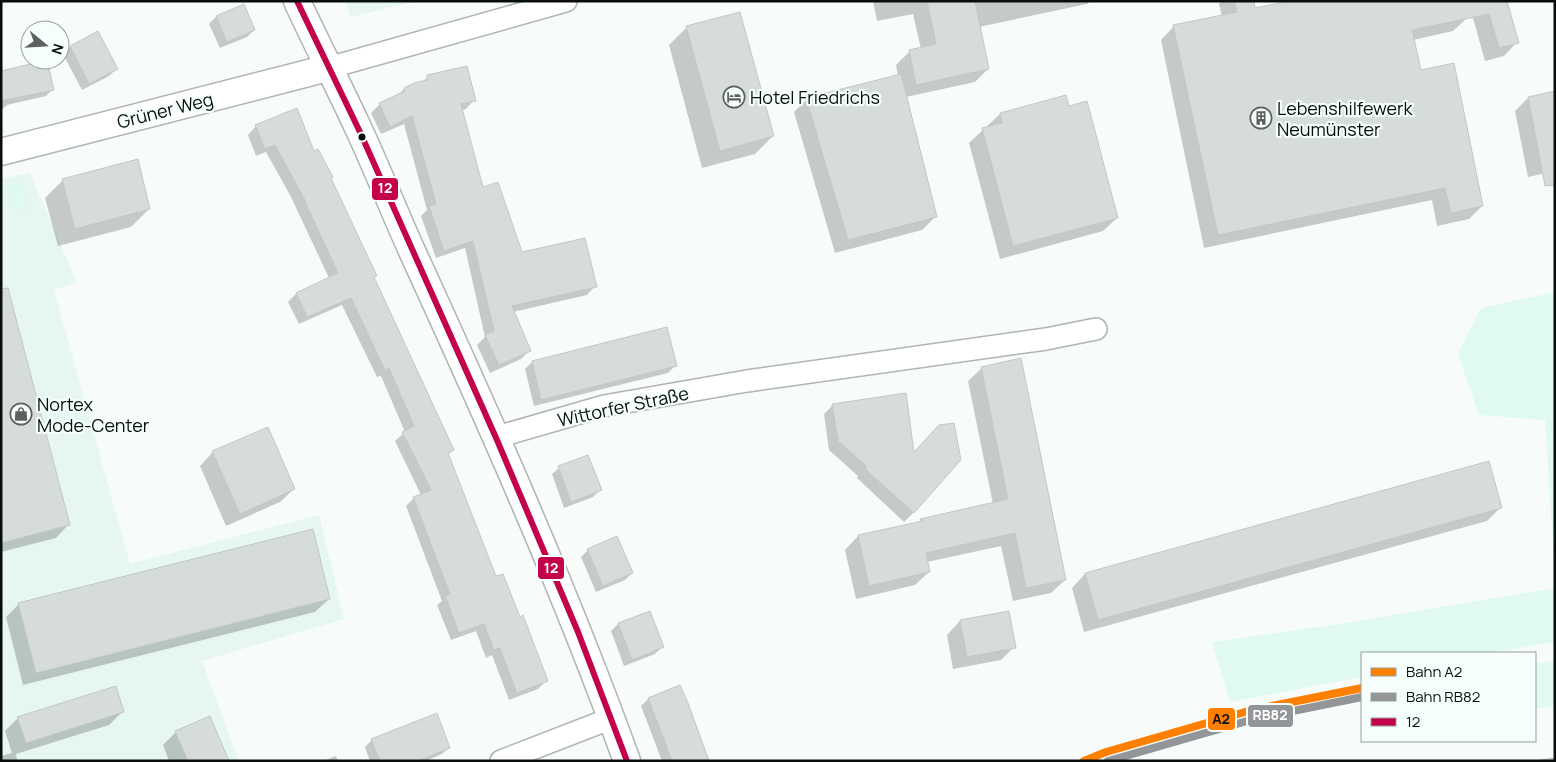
<svg xmlns="http://www.w3.org/2000/svg" width="1556" height="762" viewBox="0 0 1556 762" font-family="Manrope,sans-serif">
	<style>
		.built { fill: #e6f6f1 }
		.green { fill: #e0f9f1 }
		.shadow { fill: #0003 }
		.building { fill: #d6dcda; stroke: #c3c8c6 }
		.lines { fill: none; stroke-linecap: round; stroke-linejoin: round }
		.minor-casing { stroke: #b0b4b2; stroke-width: 24 }
		.tertiary-casing { stroke: #b0b4b2; stroke-width: 29 }
		.minor { stroke: #fefffe; stroke-width: 21 }
		.tertiary { stroke: #fefffe; stroke-width: 26 }
		.bus-1-casing { stroke: #f5fefb; stroke-width: 10 }
		.bus-1 { stroke: #c4014b; stroke-width: 6 }
		.rail-1-casing { stroke: #f5fefb; stroke-width: 11 }
		.rail-2-casing { stroke: #f5fefb; stroke-width: 11 }
		.rail-1 { stroke: #ff8000; stroke-width: 8 }
		.rail-2 { stroke: #939598; stroke-width: 8 }
		.bus-dot { fill: #080e0c; stroke: #f5fefb; stroke-width: 2 }
		.labels { text-anchor: middle; dominant-baseline: central; stroke-width: 4.5; stroke-linejoin: round; paint-order: stroke }
		.poi-label { font-size: 18px; fill: #080e0c; stroke: #f5fefb; text-anchor: start }
		.street-label { font-size: 18px; fill: #080e0c; stroke: #f5fefb }
		.line-badge { stroke: #f5fefb; stroke-width: 2 }
		.badge-label { font-size: 14px; text-anchor: middle; font-weight: bold; fill: #fff }
		.pale-badge-label { font-size: 14px; text-anchor: middle; font-weight: bold; fill: #111 }
	</style>
	<rect width="100%" height="100%" fill="#f7fcfa"/>
	<g class="built">
		<polygon points="345,1 417,1 351,17"/>
		<polygon points="30,173 77,283 54,290 130,564 319,515 344,619 202,661 239,761 1,761 1,179"/>
	</g>
	<g class="green">
		<polygon points="21,182 28,208 23,211 15,209 10,191 1,194 1,187"/>
		<polygon points="1555,292 1555,578 1545,420 1479,415 1458,354 1481,308"/>
		<polygon points="1555,588 1555,642 1490,653 1362,653 1362,677 1230,702 1212,642 1333,625"/>
		<polygon points="1555,661 1555,706 1535,708 1535,664"/>
	</g>
	<g class="shadow">
		<polygon points="873,1 1090,1 1087,4 979,27 988,69 975,82 906,97 935,217 922,230 835,253 794,112 807,99 898,76 896,65 910,51 921,49 913,14 877,21"/>
		<polygon points="1222,1 1252,1 1254,10 1467,18 1453,31 1413,40 1420,72 1482,206 1469,219 1437,226 1432,200 1204,248 1161,40 1174,26 1222,16 1219,4"/>
		<polygon points="1482,1 1517,42 1504,56 1485,61 1471,11"/>
		<polygon points="216,17 254,30 247,37 220,48 209,24"/>
		<polygon points="687,27 773,136 755,154 702,168 669,45"/>
		<polygon points="97,33 116,69 109,76 82,90 63,54 70,47"/>
		<polygon points="1,69 2,72 53,89 46,96 7,105 1,110"/>
		<polygon points="428,77 474,100 466,109 462,110 482,189 521,254 595,286 587,295 513,312 529,351 521,359 490,373 477,345 485,337 465,248 436,258 421,216 427,210 404,124 381,134 371,113 380,104 396,97 404,89 422,82"/>
		<polygon points="1555,93 1555,171 1528,177 1515,111 1528,98"/>
		<polygon points="1068,107 1117,218 1103,231 1000,259 969,143 1000,114"/>
		<polygon points="256,126 314,152 330,178 376,276 373,278 452,450 448,455 495,578 546,681 538,689 509,700 492,655 486,658 476,631 451,640 437,605 442,601 406,506 414,498 421,495 395,441 405,432 381,376 377,377 342,305 299,324 288,302 296,294 329,278 290,195 266,152 256,156 248,135"/>
		<polygon points="63,180 149,209 131,227 58,246 45,198"/>
		<polygon points="1,305 69,524 56,538 1,552"/>
		<polygon points="666,329 675,366 668,373 534,406 525,369 532,362"/>
		<polygon points="982,368 1065,580 1051,593 1013,601 1001,546 927,562 929,572 915,585 856,599 845,550 858,536 917,524 921,520 993,504 968,381"/>
		<polygon points="833,405 913,513 904,522 857,478 858,476 829,450 824,414"/>
		<polygon points="213,452 294,489 280,502 226,526 200,466"/>
		<polygon points="1488,463 1501,507 1487,521 1084,632 1072,588 1085,574"/>
		<polygon points="559,468 600,490 593,497 564,508 552,474"/>
		<polygon points="588,550 632,573 625,580 596,592 581,557"/>
		<polygon points="329,599 315,612 23,685 6,617 19,604"/>
		<polygon points="649,613 662,647 655,654 624,666 611,631 618,624"/>
		<polygon points="960,621 1014,647 1001,660 953,669 947,635"/>
		<polygon points="648,699 705,755 707,754 709,761 662,761 641,706"/>
		<polygon points="122,712 109,725 16,754 17,761 1,761 1,756 12,753 5,731 18,718"/>
		<polygon points="176,732 228,761 169,761 163,745"/>
		<polygon points="372,740 449,747 442,754 426,761 370,761 365,747"/>
		<polygon points="336,756 338,761 323,761"/>
		<polygon points="1555,757 1555,761 1533,761"/>
	</g>
	<g class="building">
		<polygon points="927,1 975,1 989,69 916,85 909,50 936,44"/>
		<polygon points="1234,1 1254,1 1255,8 1289,1 1507,1 1519,43 1499,48 1489,14 1412,30 1421,70 1454,63 1483,206 1451,213 1445,188 1218,235 1173,25 1237,12"/>
		<polygon points="244,4 255,30 227,42 216,16"/>
		<polygon points="740,12 774,136 720,151 686,26"/>
		<polygon points="98,31 118,69 89,84 70,46"/>
		<polygon points="47,60 54,90 1,101 1,71"/>
		<polygon points="467,66 476,101 461,104 483,187 498,182 522,252 585,238 597,287 512,306 531,351 499,365 485,335 494,331 473,241 444,251 429,206 436,204 412,116 390,127 379,103 405,91 404,88 414,83 427,80 427,75"/>
		<polygon points="901,74 937,217 848,240 806,98"/>
		<polygon points="1555,91 1555,185 1545,186 1528,97"/>
		<polygon points="1066,95 1069,106 1087,101 1118,218 1013,246 982,128 1002,123 1000,113"/>
		<polygon points="297,108 314,151 318,149 333,177 331,178 377,276 374,277 454,450 448,453 496,576 503,574 520,617 523,615 548,681 517,693 500,648 494,650 484,624 459,633 445,596 450,594 413,497 431,490 402,432 414,426 389,368 385,370 351,298 307,317 296,293 338,273 306,204 307,204 275,145 265,149 255,125"/>
		<polygon points="138,159 150,209 75,229 62,179"/>
		<polygon points="8,288 70,525 1,543 1,289"/>
		<polygon points="667,327 677,366 541,400 532,361"/>
		<polygon points="1021,358 1066,580 1026,588 1015,533 926,553 930,572 869,586 858,535 923,521 920,519 1008,499 981,367"/>
		<polygon points="906,393 914,452 939,425 954,423 961,460 914,513 865,469 866,466 838,441 832,404"/>
		<polygon points="268,427 295,489 240,514 212,451"/>
		<polygon points="588,455 602,490 571,502 558,466"/>
		<polygon points="1489,461 1502,508 1098,620 1085,573"/>
		<polygon points="313,529 330,599 36,673 18,603"/>
		<polygon points="617,536 633,573 603,586 587,549"/>
		<polygon points="650,611 664,647 632,660 618,623"/>
		<polygon points="1009,611 1016,648 967,657 960,620"/>
		<polygon points="680,685 688,703 709,761 672,761 648,698"/>
		<polygon points="116,686 124,712 26,743 17,717"/>
		<polygon points="437,713 450,748 418,761 380,761 371,739"/>
		<polygon points="210,716 229,761 188,761 175,731"/>
	</g>
	<g class="lines">
		<g class="minor-casing">
			<g id="minor">
				<polyline points="328,68 566,1"/>
				<polyline points="497,437 604,406 747,381 1046,339 1096,329"/>
				<polyline points="501,761 612,718"/>
			</g>
		</g>
		<g class="tertiary-casing">
			<g id="tertiary">
				<path d="M297 1C317 45 340 88 360 132 378 171 394 211 412 251 489 419 564 587 627 761"/>
				<polyline points="1,152 328,68"/>
			</g>
		</g>
		<use href="#minor" class="minor"/>
		<use href="#tertiary" class="tertiary"/>
		<g class="bus-1-casing">
			<polyline id="bus-1" points="297,1 360,132 497,440 578,632 627,761"/>
		</g>
		<use href="#bus-1" class="bus-1"/>
		<g class="rail-1-casing">
			<polyline id="rail-1" points="1084,761 1106,752 1252,710 1362,688"/>
		</g>
		<g class="rail-2-casing">
			<polyline id="rail-2" points="1108,761 1254,719 1362,697"/>
		</g>
		<use href="#rail-1" class="rail-1"/>
		<use href="#rail-2" class="rail-2"/>
	</g>
	<defs>
		<g id="hotel-ring" transform="scale(1.125)"><circle r="9.5" fill="#f5fefb" stroke="#5c615f" stroke-width="1.5"/><path d="M-6-4.5h1.5V1H6V5H4.5V3h-9V5H-6ZM-4 0a1.8 1.8 0 1 1 3.6 0ZM.5 0V-2.5h3Q6-2.5 6 0Z" fill="#5c615f"/></g>
		<g id="building-ring" transform="scale(1.125)"><circle r="9.5" fill="#f5fefb" stroke="#5c615f" stroke-width="1.5"/><path d="M-4-6H4V6H1V3H-1V6H-4ZM-2.5-4.3h1.7v1.8h-1.7ZM.8-4.3h1.7v1.8H.8ZM-2.5-1h1.7V.8h-1.7ZM.8-1h1.7V.8H.8Z" fill="#5c615f"/></g>
		<g id="shop-ring" transform="scale(1.125)"><circle r="9.5" fill="#f5fefb" stroke="#5c615f" stroke-width="1.5"/><path d="M-5-2.5h2.3a2.7 3.5 0 0 1 5.4 0H5L5.5 6h-11ZM-1.5-2.5h3a1.5 2.3 0 0 0-3 0Z" fill="#5c615f"/></g>
	</defs>
	<g fill-rule="evenodd">
		<use href="#hotel-ring" x="734" y="97"/>
		<use href="#building-ring" x="1261" y="118"/>
		<use href="#shop-ring" x="21" y="414"/>
	</g>
	<circle class="bus-dot" cx="362" cy="137" r="4.5"/>
	<g class="labels">
		<g class="poi-label">
			<text x="750" y="97">Hotel Friedrichs</text>
			<text x="1277" y="108">Lebenshilfewerk<tspan x="1277" dy="21">Neumünster</tspan></text>
			<text x="37" y="404">Nortex<tspan x="37" dy="21">Mode-Center</tspan></text>
		</g>
		<g class="street-label">
			<text transform="translate(165 110) rotate(-14)">Grüner Weg</text>
			<text transform="translate(623 406) rotate(-12)">Wittorfer Straße</text>
		</g>
	</g>
	<g class="line-badge">
		<rect x="371" y="177" width="28" height="24" rx="5" fill="#c4014b"/>
		<rect x="537" y="556" width="28" height="24" rx="5" fill="#c4014b"/>
		<rect x="1247" y="704" width="47" height="24" rx="5" fill="#939598"/>
		<rect x="1207" y="707" width="29" height="24" rx="5" fill="#ff8000"/>
	</g>
	<g class="badge-label">
		<text x="385" y="193">12</text>
		<text x="551" y="573">12</text>
		<text x="1270" y="720">RB82</text>
	</g>
	<g class="pale-badge-label">
		<text x="1221" y="724">A2</text>
	</g>
	<rect width="1556" height="762" fill="none" stroke="#080e0c" stroke-width="5"/>
	<rect x="1361" y="652" width="175" height="90" fill="#f5fefb" stroke="#969e9b"/>
	<rect x="1371" y="668" width="25" height="8" fill="#ff8000" stroke="#969e9b"/>
	<text x="1406" y="677" font-size="15" fill="#080e0c">Bahn A2</text>
	<rect x="1371" y="693" width="25" height="8" fill="#939598" stroke="#969e9b"/>
	<text x="1406" y="702" font-size="15" fill="#080e0c">Bahn RB82</text>
	<rect x="1371" y="718" width="25" height="8" fill="#c4014b" stroke="#969e9b"/>
	<text x="1406" y="727" font-size="15" fill="#080e0c">12</text>
	<g transform="translate(45 45) rotate(108)"><circle r="24" fill="#f5fefb" stroke="#969e9b"/>
	<path d="M0-4L9 19L0 12L-9 19Z" fill="#5c615f"/>
	<text y="-8" font-size="14" font-weight="bold" text-anchor="middle" fill="#080e0c">N</text>
	</g>
</svg>
